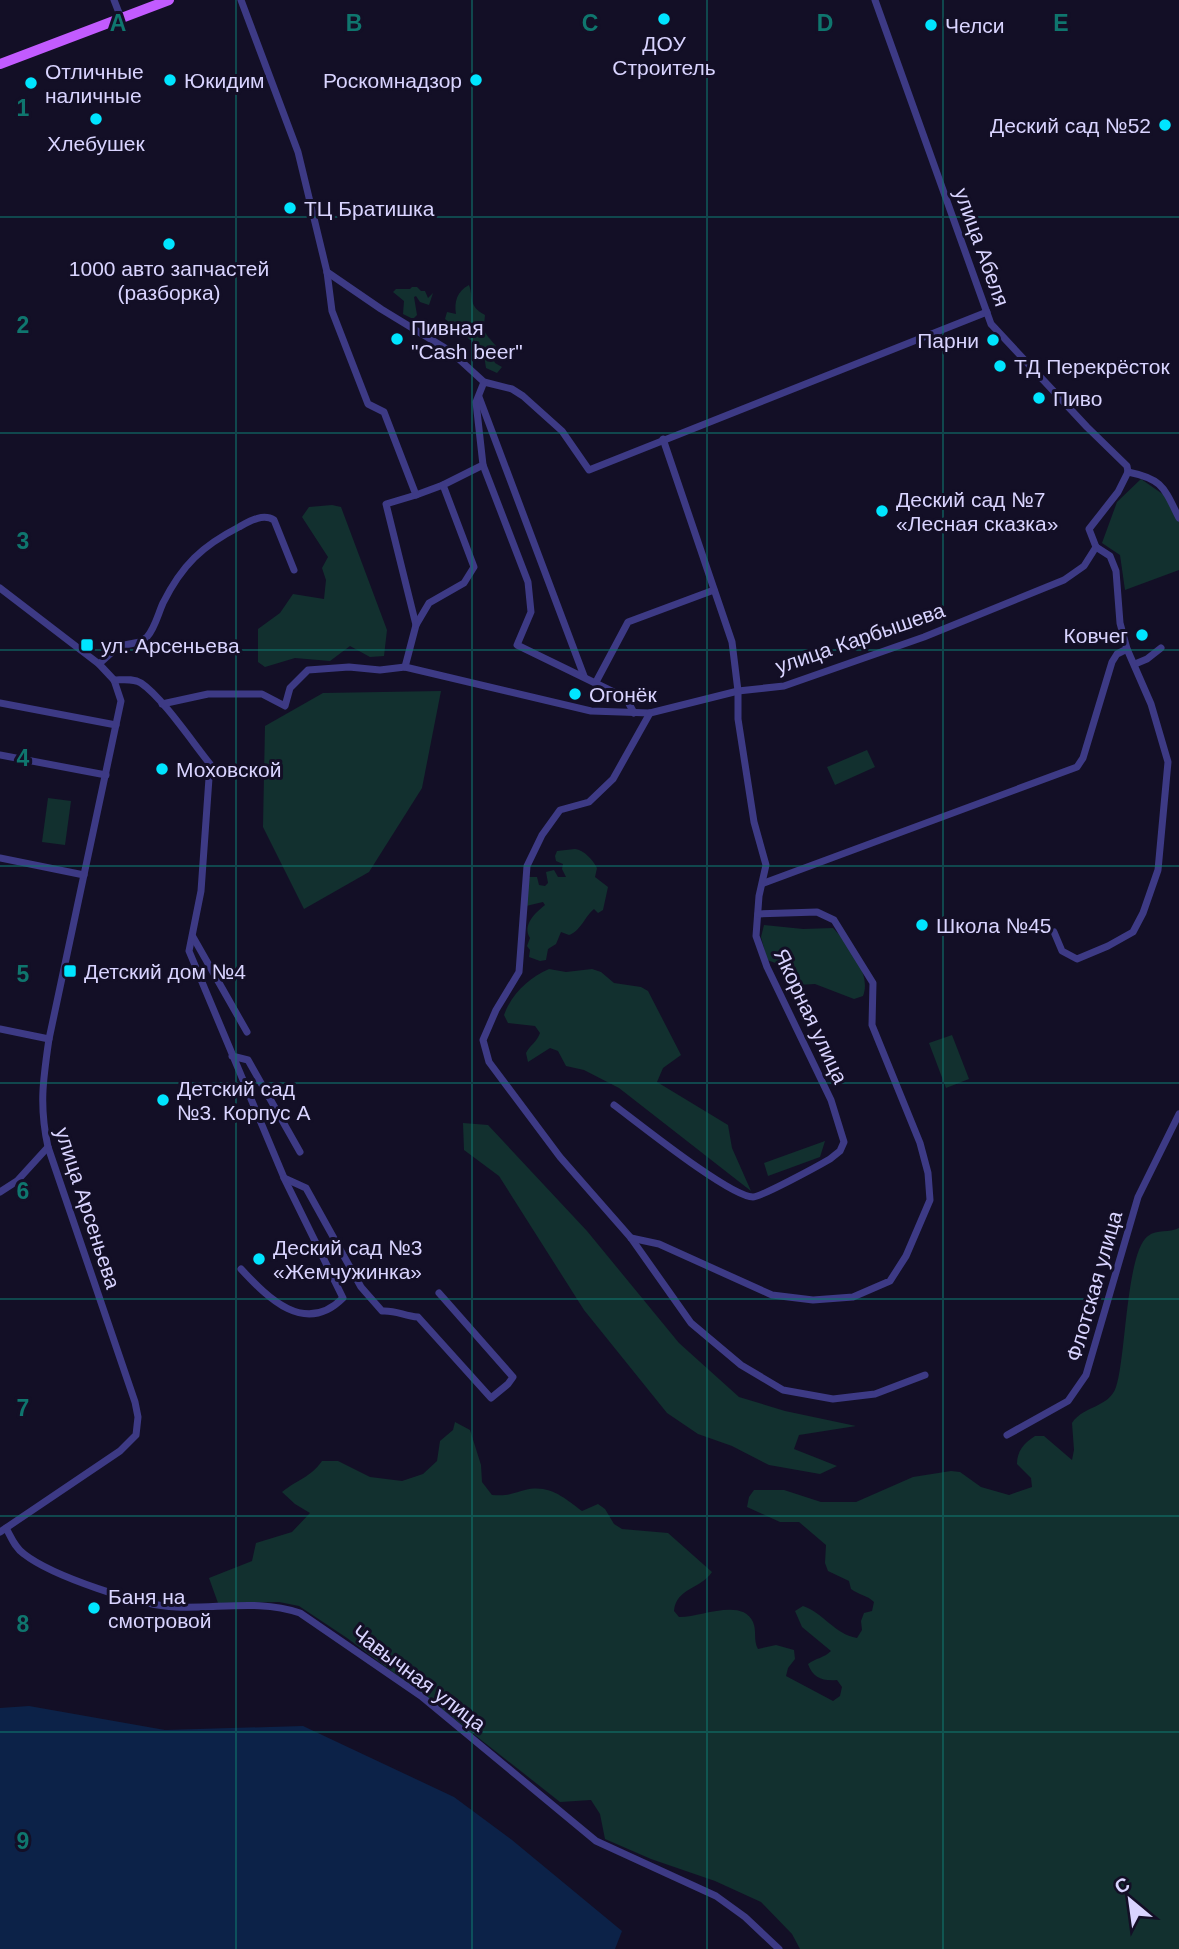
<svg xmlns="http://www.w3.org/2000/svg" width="1179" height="1949" viewBox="0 0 1179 1949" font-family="Helvetica,sans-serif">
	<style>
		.green { fill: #12302f }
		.water { fill: #0c2248 }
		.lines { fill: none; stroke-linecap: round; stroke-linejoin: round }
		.street { stroke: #3d3a85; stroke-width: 7 }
		.primary { stroke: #c25bff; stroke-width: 10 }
		.grid { fill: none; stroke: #0f766e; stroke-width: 2; stroke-opacity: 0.55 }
		.poi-dot { fill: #00e5ff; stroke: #130f26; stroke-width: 2.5 }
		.labels { text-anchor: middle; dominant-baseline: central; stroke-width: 6; stroke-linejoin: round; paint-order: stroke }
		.poi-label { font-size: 21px; fill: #d9d4ff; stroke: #130f26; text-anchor: start }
		.street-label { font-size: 21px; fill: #d9d4ff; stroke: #130f26 }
		.grid-label { font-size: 23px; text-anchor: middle; font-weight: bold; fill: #0f766e; stroke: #130f26; stroke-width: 6; stroke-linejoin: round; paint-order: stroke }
	</style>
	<rect width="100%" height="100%" fill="#130f26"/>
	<g class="green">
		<path d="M469 285C474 299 468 306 485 315 483 335 484 331 496 346L492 356 495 363 502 367 497 373 486 368 483 349 478 350 476 341 470 340 465 335V330L469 325 459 324 458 322H449L445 319 447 312 456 314C454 302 457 291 469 285Z"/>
		<polygon points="412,287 417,287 421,291 425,291 428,298 433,293 429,305 420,302 416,296 414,297 417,315 413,319 403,314 404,301 393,292 396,289 410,289"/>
		<polygon points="1141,479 1164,495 1179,522 1179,570 1125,590 1120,555 1102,543 1117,502"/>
		<polygon points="332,505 341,507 387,630 384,656 370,657 350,646 330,661 295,658 265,667 258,662 258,629 280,613 293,594 324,599 326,580 322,568 328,557 302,517 309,507"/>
		<polygon points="441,691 422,788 369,872 304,909 263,827 265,726 323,693"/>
		<polygon points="867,750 875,767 835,785 827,767"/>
		<polygon points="48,798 71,801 65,845 42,842"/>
		<path d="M575 849C584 850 593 860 597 868L595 877 608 887 603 910 598 913 594 909C585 916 581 931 569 935L561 932 556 944 548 949 546 960 540 961 529 957 530 950 527 946 530 938C522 925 535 913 545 905L543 902 526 906 529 877H537L539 885 545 886 548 883 546 872 554 870 558 877H566L562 869 563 864 556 861 555 856 557 851Z"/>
		<path d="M764 925 803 929 833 928C848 944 872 974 863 996L854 999 815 984 797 985 792 969 767 960 761 937Z"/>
		<path d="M549 969 566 972 592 969 601 972 614 983 641 987 648 991 681 1055 663 1068 657 1082 728 1125 732 1148 751 1191 619 1088 584 1070 566 1066 558 1051 550 1048 528 1062 526 1053C530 1045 537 1042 540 1033L535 1026 508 1023 504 1015C512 993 529 978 549 969Z"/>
		<polygon points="952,1035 969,1079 946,1088 929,1043"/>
		<polygon points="463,1123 488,1125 587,1231 679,1343 739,1397 785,1411 856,1426 799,1435 794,1449 837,1466 820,1474 769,1465 732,1446 698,1434 667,1413 584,1310 499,1176 464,1150"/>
		<polygon points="825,1141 820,1157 768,1176 764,1163"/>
		<path d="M1179 1228V1949H800L792 1934 761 1902 715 1881 651 1859 605 1839 600 1814 591 1800 560 1802 433 1702 347 1638 299 1606 279 1602 218 1603 209 1578 252 1561 256 1543 292 1532 310 1513 295 1504 282 1492C298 1479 310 1478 322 1461H338L370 1477 402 1481 423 1474 437 1461 440 1441 453 1430 455 1422 470 1430 481 1465 482 1482 492 1495C508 1496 510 1494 525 1490 550 1484 564 1498 582 1511L598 1504 605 1509 614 1524 622 1529 668 1533 712 1572C701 1589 676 1588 674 1611L679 1617C698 1618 742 1597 753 1622 757 1631 753 1640 758 1649L776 1645 794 1650 795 1659 788 1668 786 1676 833 1701 840 1696 842 1687 837 1680C822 1681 813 1678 808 1664 816 1658 824 1658 831 1651L802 1627 795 1611 803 1606C824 1613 834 1634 857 1638L862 1630 861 1621 864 1613 872 1611 874 1602C867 1595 859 1595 851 1589L849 1581 828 1571 825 1563 826 1545 799 1522H780L747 1507 749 1497 754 1490H784L821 1502H856L913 1477 951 1471 960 1472 981 1487 1009 1495 1032 1487 1031 1478 1017 1464C1017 1451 1024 1443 1035 1436H1044L1072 1460 1074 1450 1072 1423C1084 1405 1109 1408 1116 1387 1126 1358 1126 1252 1148 1236 1157 1229 1169 1233 1179 1228Z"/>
	</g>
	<polygon class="water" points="29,1706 165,1730 303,1726 454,1797 512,1840 622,1931 615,1949 0,1949 0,1708"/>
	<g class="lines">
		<g class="street">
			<polyline points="114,0 121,18"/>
			<polyline points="241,0 298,152 327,272 332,311 368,404 384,412 416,495 386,504 416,625 405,667"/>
			<polyline points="875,0 991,324 1087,427 1127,466 1128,472"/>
			<polyline points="327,272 381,309 450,351 484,382 512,389 523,396 562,431 589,470 987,312"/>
			<polyline points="479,397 584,676"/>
			<polyline points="483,465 528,582 531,612 517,645 626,698 634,713"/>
			<path d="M1128 472C1163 479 1164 488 1179 518"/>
			<polyline points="416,495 443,485"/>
			<polyline points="1096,547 1089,529 1118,492 1128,472"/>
			<path d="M0 588 99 664 114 680 121 701 49 1039C43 1080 39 1106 48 1147L135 1402 138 1417 136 1435 120 1451 0 1532"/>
			<polyline points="416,625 429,603 464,583 474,567 443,485 483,465 476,402 484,382"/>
			<path d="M99 664 119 646 140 642 147 637C155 628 158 614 163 603 182 565 202 546 239 527 250 521 263 513 274 520L294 570"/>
			<polyline points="1135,664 1147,659 1161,648"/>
			<path d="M114 680C122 680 133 678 141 683 162 697 193 743 210 764L201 891 189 951 285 1180 343 1298C305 1336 268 1298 241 1269"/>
			<polyline points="596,682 628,622 714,590"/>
			<polyline points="0,703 116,725"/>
			<polyline points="162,704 208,694 262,694 285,706 290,688 308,670 349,667 380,670 405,667 591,711 650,713 738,691 784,686 924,637 1064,580 1084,566 1096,547"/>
			<polyline points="650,713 613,779 589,802 560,810 542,835 527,866 519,972 496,1010 483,1040 489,1062 560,1157 631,1238 691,1323 741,1365 783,1390 833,1399 875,1394 925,1375"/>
			<polyline points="0,755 106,775"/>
			<polyline points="0,858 84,875"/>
			<polyline points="764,883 1077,767 1083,758 1112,662 1117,654 1127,649"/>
			<polyline points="1054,932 1062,951 1077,959 1108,946 1133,932 1143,913 1158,870 1168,762 1151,704 1127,649 1120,623 1116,571 1110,556 1096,547"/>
			<polyline points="193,937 247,1032"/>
			<polyline points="0,1029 49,1039"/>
			<polyline points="232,1056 248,1060 300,1152"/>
			<path d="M614 1105C637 1122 730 1197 753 1197 761 1197 818 1166 830 1159L840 1151 844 1142 831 1100 767 967 756 936 759 896 766 865 754 822 738 719V691L732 642 663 439"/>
			<path d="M284 1178 306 1188 361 1287 382 1311C396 1310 404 1316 418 1317L491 1398 508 1384 513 1377 439 1293"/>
			<polyline points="0,1192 17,1181 48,1147"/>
			<polyline points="631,1238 659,1244 772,1295 813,1300 853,1297 890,1281 906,1256 930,1200 928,1173 920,1143 872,1025 873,983 834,920 817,912 758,914"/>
			<polyline points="1007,1435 1068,1401 1086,1375 1138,1197 1179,1114"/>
			<path d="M6 1528C11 1537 15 1548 24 1554 52 1576 141 1606 176 1607 217 1609 260 1599 300 1613L421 1696 596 1841 716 1896 745 1917 779 1949"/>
		</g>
		<polyline class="primary" points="0,64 169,0"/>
	</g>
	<path class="grid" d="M236 0V1949M472 0V1949M707 0V1949M943 0V1949M0 217H1179M0 433H1179M0 650H1179M0 866H1179M0 1083H1179M0 1299H1179M0 1516H1179M0 1732H1179"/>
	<g class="poi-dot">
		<circle cx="664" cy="19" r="7"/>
		<circle cx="931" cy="25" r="7"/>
		<circle cx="170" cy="80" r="7"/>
		<circle cx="476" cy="80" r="7"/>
		<circle cx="31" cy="83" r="7"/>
		<circle cx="96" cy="119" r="7"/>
		<circle cx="1165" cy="125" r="7"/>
		<circle cx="290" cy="208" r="7"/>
		<circle cx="169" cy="244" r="7"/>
		<circle cx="397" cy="339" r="7"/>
		<circle cx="993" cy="340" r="7"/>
		<circle cx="1000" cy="366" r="7"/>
		<circle cx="1039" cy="398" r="7"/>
		<circle cx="882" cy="511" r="7"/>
		<circle cx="1142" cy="635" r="7"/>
		<rect x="80" y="638" width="14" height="14" rx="3.5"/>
		<circle cx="575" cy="694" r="7"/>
		<circle cx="162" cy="769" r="7"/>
		<circle cx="922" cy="925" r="7"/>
		<rect x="63" y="964" width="14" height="14" rx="3.5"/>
		<circle cx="163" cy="1100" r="7"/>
		<circle cx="259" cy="1259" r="7"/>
		<circle cx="94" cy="1608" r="7"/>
	</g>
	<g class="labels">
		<g class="poi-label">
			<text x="945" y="25">Челси</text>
			<text x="664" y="43" text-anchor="middle">ДОУ<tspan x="664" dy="24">Строитель</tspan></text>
			<text x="45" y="71">Отличные<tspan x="45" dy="24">наличные</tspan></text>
			<text x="184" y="80">Юкидим</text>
			<text x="462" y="80" text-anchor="end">Роскомнадзор</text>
			<text x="1151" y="125" text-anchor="end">Деский сад №52</text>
			<text x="96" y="143" text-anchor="middle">Хлебушек</text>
			<text x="304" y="208">ТЦ Братишка</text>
			<text x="169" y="268" text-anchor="middle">1000 авто запчастей<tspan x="169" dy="24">(разборка)</tspan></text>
			<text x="411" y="327">Пивная<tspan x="411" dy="24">"Cash beer"</tspan></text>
			<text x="979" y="340" text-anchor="end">Парни</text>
			<text x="1014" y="366">ТД Перекрёсток</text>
			<text x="1053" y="398">Пиво</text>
			<text x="896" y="499">Деский сад №7<tspan x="896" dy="24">«Лесная сказка»</tspan></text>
			<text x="1128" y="635" text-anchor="end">Ковчег</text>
			<text x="101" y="645">ул. Арсеньева</text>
			<text x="589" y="694">Огонёк</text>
			<text x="176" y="769">Моховской</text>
			<text x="936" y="925">Школа №45</text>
			<text x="84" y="971">Детский дом №4</text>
			<text x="177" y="1088">Детский сад<tspan x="177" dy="24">№3. Корпус А</tspan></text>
			<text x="273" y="1247">Деский сад №3<tspan x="273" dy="24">«Жемчужинка»</tspan></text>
			<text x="108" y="1596">Баня на<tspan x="108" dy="24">смотровой</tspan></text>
		</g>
		<g class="street-label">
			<text transform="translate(982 247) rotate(70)">улица Абеля</text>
			<text transform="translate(860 638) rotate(-19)">улица Карбышева</text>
			<text transform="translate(811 1016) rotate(65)">Якорная улица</text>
			<text transform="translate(88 1208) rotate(72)">улица Арсеньева</text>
			<text transform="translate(1094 1286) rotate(-74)">Флотская улица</text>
			<text transform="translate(419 1678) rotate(37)">Чавычная улица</text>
		</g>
	</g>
	<g class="grid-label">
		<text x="118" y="31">A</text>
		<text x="354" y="31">B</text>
		<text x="590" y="31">C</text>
		<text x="825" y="31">D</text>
		<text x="1061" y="31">E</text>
		<text x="23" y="116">1</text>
		<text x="23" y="333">2</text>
		<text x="23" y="549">3</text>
		<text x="23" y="766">4</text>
		<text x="23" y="982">5</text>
		<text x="23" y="1199">6</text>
		<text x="23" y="1416">7</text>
		<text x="23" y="1632">8</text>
		<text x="23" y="1849">9</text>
	</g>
	<g transform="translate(1130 1900) rotate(331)" stroke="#130f26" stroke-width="5" paint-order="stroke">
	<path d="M0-5L12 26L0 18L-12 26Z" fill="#d9d4ff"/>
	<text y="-10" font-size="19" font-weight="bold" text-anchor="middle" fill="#d9d4ff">С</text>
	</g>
</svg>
